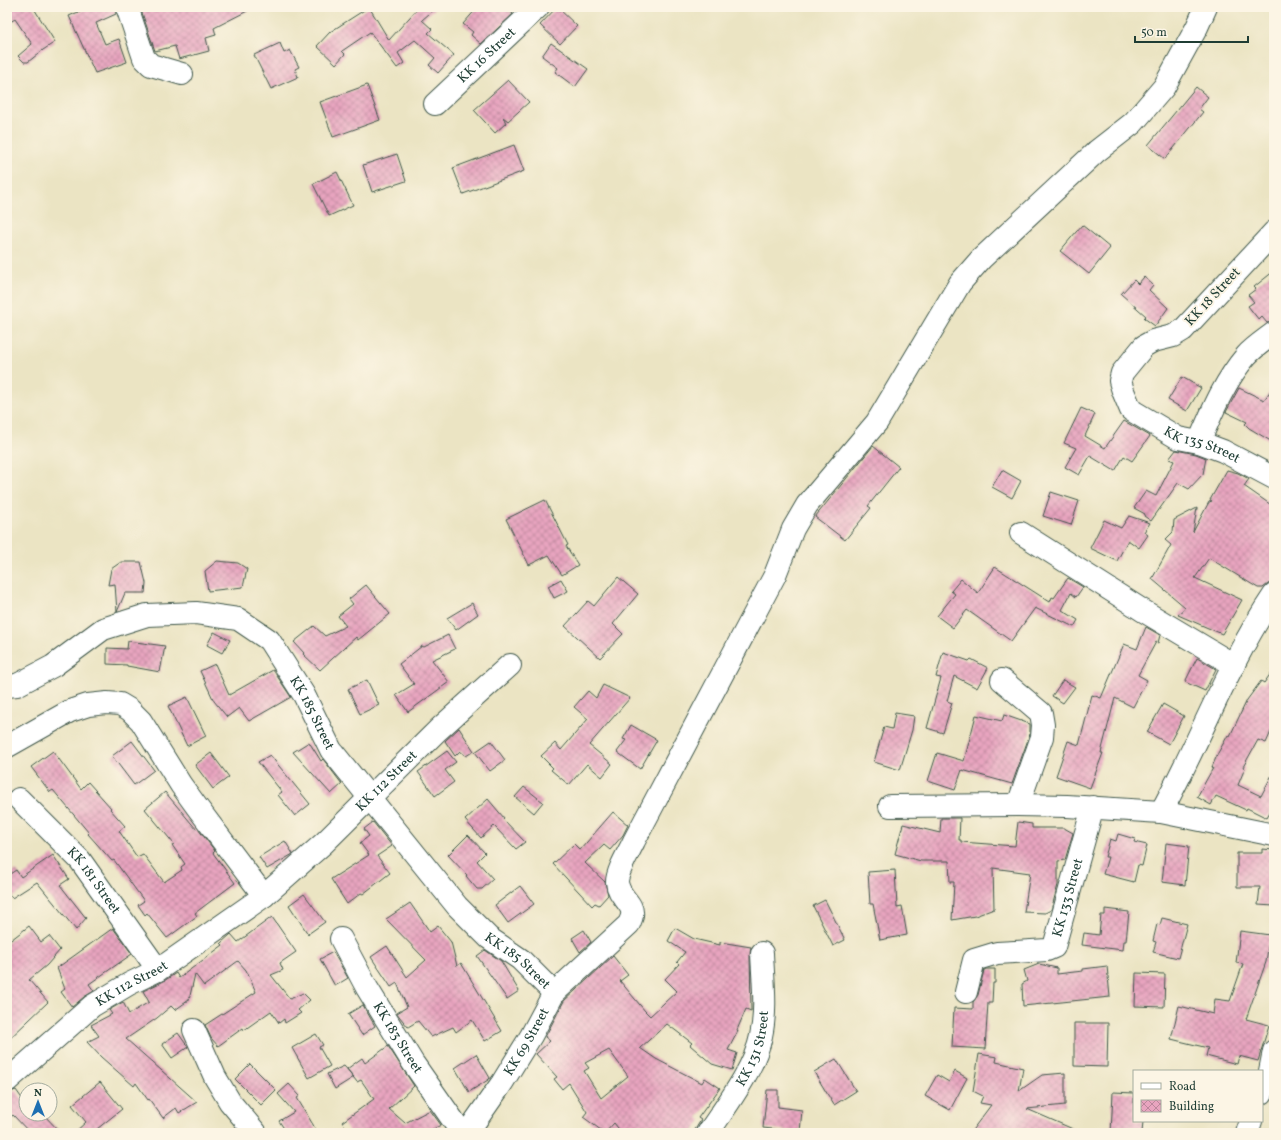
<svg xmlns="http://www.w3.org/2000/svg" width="1281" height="1140" viewBox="0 0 1281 1140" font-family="Vollkorn,serif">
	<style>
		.building { fill: url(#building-cross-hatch); fill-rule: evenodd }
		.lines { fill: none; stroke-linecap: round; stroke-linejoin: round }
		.minor-casing { stroke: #3e5649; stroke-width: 24 }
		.minor { stroke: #fff; stroke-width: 22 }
		.labels { text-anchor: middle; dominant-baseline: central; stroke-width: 4; stroke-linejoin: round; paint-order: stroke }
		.street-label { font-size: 14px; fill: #1f3d34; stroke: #fcf5e5 }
	</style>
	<defs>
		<pattern id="building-cross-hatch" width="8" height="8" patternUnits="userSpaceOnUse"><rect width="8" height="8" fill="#e8a4bf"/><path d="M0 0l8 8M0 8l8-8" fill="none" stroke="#bb879c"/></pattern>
	</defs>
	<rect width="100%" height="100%" fill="#fcf5e5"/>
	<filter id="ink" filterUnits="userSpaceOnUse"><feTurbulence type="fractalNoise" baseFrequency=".025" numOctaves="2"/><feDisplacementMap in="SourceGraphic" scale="8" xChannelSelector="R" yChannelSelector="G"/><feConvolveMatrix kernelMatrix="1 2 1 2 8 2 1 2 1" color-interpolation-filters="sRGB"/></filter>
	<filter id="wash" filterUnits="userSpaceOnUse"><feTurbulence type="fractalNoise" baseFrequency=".012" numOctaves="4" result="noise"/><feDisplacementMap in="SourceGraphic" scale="16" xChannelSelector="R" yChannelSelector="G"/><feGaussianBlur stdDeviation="0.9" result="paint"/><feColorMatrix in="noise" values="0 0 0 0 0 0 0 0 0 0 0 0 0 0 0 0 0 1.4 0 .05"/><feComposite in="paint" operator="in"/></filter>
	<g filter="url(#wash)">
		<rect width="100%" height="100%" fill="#ebe4c3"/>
		<g id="blocks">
			<g class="building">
				<polygon points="7,7 33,7 55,42 43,50 28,62 24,62 18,56 32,44 15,19 7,24"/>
				<polygon points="90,7 115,7 116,14 96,23 105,44 119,39 127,62 95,73 69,16"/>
				<polygon points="140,7 255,7 214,28 216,35 206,38 209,51 179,59 175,46 155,51"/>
				<polygon points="369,7 389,40 419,7 437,7 422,20 432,29 428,33 454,55 438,73 429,65 435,58 415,40 398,53 404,63 397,68 370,32 342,51 345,54 336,64 317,46 330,32"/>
				<polygon points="478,7 505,7 513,14 481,44 471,35 473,32 463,24"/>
				<polygon points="557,7 577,26 560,44 540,25"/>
				<polygon points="280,43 284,53 290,50 299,67 295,69 298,77 271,89 254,55"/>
				<polygon points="551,43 588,69 575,87 555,72 558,68 542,56"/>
				<polygon points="508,80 529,102 508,121 503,117 506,123 495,133 474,110"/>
				<polygon points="367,85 380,120 333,137 320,102"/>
				<polygon points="1196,87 1208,97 1199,109 1203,112 1165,159 1148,145"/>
				<polygon points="514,145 524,171 463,194 453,168"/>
				<polygon points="397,154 406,181 372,192 363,165"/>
				<polygon points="337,172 353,205 329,216 313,184"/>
				<polygon points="1082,225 1110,248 1089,274 1060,251"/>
				<polygon points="1274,271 1274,321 1267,323 1262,317 1259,320 1248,306 1254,302 1248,295 1256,289 1254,287"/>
				<polygon points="1144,277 1153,285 1149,290 1168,308 1155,326 1144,318 1146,316 1121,294 1134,280 1138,284"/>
				<polygon points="1182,377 1201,388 1187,411 1168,400"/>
				<polygon points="1274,386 1274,443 1249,428 1245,424 1247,422 1226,412 1239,388 1264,400"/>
				<polygon points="1081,408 1095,414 1085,436 1105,448 1124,421 1150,436 1132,461 1124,456 1115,471 1090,456 1079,475 1065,467 1076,448 1064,443"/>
				<polygon points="873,446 899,467 868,506 871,508 845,540 815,517"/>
				<polygon points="1176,450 1196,454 1206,458 1203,474 1189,489 1178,483 1151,521 1144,516 1145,514 1134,508 1146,491 1156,496 1174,461 1169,459"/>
				<polygon points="1002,470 1021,481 1012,498 992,487"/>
				<polygon points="1227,470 1238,473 1249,479 1244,486 1274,507 1274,578 1271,583 1268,584 1263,588 1258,588 1209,558 1195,578 1242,600 1222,634 1178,615 1185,607 1152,579 1171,545 1165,540 1173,532 1174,520 1197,508 1193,532 1209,502 1212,501 1210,500"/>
				<polygon points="1051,492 1079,501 1071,525 1043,516"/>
				<polygon points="545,500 568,545 566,546 578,565 562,575 549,555 529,565 506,519"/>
				<polygon points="1129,516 1150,523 1144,532 1148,535 1139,548 1128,540 1117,561 1090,548 1104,520 1121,528"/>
				<polygon points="217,561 238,563 247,569 243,587 208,591 205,571"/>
				<polygon points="121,562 141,562 146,583 145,593 125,593 117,612 115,584 108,585 111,569"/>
				<polygon points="995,567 1050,602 1052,597 1054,598 1068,578 1083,587 1076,597 1071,593 1062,610 1078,620 1074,627 1035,608 1011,641 967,610 953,628 937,616 955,594 951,591 961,579 978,593"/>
				<polygon points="618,577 638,594 613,624 623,634 600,658 565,626 588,601 594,606"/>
				<polygon points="561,579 568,591 554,598 548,586"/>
				<polygon points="366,585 390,614 358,640 356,637 320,670 303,654 304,653 294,642 314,626 325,636 346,626 338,616 353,604 349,599"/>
				<polygon points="472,603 478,614 456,630 447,618"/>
				<polygon points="1146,627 1160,635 1158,643 1156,642 1138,675 1147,680 1133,707 1115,698 1101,753 1103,753 1090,788 1056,776 1068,741 1079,745 1092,695 1101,698 1124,644 1137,649"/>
				<polygon points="214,632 230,640 222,653 207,645"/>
				<polygon points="448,635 455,649 432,660 449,682 408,712 396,695 414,684 399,664 422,646 424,647"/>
				<polygon points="128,641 165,646 160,672 127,666 127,665 107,664 107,648 127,649"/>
				<polygon points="943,652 969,661 971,659 988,668 977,688 954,676 947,701 952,703 943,733 927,728 941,678 936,677"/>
				<polygon points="1197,658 1216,669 1205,691 1185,682"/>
				<polygon points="215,664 229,695 273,670 291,697 249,721 239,708 227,717 214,701 200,671"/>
				<polygon points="1274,669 1274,725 1266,743 1258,740 1243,767 1245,768 1238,785 1261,796 1274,771 1274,806 1267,818 1247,808 1246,810 1216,796 1211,805 1197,797 1213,768 1212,767 1218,753 1228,735 1230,736 1247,700 1261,681 1264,683"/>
				<polygon points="367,680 379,705 360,714 348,689"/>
				<polygon points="1063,680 1075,687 1063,703 1052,696"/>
				<polygon points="603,685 630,698 589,745 612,764 602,777 587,764 569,785 551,770 553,768 541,756 555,743 561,750 588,719 574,707 588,691 596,698"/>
				<polygon points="187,697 206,736 187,746 168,706"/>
				<polygon points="1163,704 1184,716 1169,744 1147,732"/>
				<polygon points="895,713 914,716 912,730 900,770 874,762 884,727 892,729"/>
				<polygon points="976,715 1002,721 1004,715 1030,724 1030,734 1012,784 962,770 955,790 928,781 937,753 964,761"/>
				<polygon points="631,725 657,740 640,769 617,752 626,740 623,739"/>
				<polygon points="459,728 474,751 466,756 460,751 455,756 445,741"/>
				<polygon points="132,741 154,770 134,785 112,756"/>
				<polygon points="491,741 505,760 490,771 475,752"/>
				<polygon points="309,742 321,761 323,759 342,784 331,794 293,752"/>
				<polygon points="53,751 81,789 88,782 111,808 110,809 125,826 119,831 137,857 143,854 164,882 182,870 181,867 185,864 172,845 174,844 145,809 165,792 197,830 198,829 215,851 213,853 235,883 195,913 197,916 167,938 147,913 145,915 138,905 144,901 114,860 112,861 88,834 89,833 53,790 50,792 31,767"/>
				<polygon points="447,751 456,762 445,770 454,782 435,796 418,772"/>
				<polygon points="211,753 229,777 213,789 195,765"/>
				<polygon points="270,755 310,804 295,816 278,795 282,792 258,762"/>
				<polygon points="524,787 543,802 534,813 515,797"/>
				<polygon points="488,799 504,818 503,819 525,842 516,849 494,826 481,838 465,820"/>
				<polygon points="613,812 628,825 623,835 610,850 604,845 585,863 605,882 608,895 599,905 595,903 592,906 553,864 574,844 580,850"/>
				<polygon points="941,818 960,818 959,840 961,840 961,842 1015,846 1018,822 1032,824 1032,828 1064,828 1073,833 1065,860 1058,861 1058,885 1051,910 1045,913 1024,912 1030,873 993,868 994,909 975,916 952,920 954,882 950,882 949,861 921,861 895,854 903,824 940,833"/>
				<polygon points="373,822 392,846 377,856 390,873 363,894 361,893 347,904 331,879 369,855 360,843 369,836 364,829"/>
				<polygon points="1118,834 1135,839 1134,842 1147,845 1142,866 1138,865 1134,882 1103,874 1108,857 1105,857 1110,839 1116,841"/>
				<polygon points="468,835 485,853 477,861 493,879 482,889 477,889 466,876 467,875 448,855"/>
				<polygon points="285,841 293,854 267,869 259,857"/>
				<polygon points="1166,843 1189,846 1185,885 1162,882"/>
				<polygon points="1262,849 1274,850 1274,906 1258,905 1260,887 1237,887 1237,853 1262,853"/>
				<polygon points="53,855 69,879 60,885 86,918 76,930 37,882 12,898 7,891 7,876 16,870 21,877"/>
				<polygon points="895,870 897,907 902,906 907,935 880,940 873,904 870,904 868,872"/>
				<polygon points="520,886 534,904 508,923 495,905"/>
				<polygon points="304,894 325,922 308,934 289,905"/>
				<polygon points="825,900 845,940 833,946 813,906"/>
				<polygon points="410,903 430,932 438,926 451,942 457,966 461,963 502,1031 485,1041 472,1020 456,1032 453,1027 431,1037 418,1021 408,1027 399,1016 397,1013 407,1007 397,983 391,987 371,957 387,946 407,977 426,960 386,919"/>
				<polygon points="1105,909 1129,912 1126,941 1124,941 1123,950 1082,945 1084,933 1099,935 1101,915 1105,915"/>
				<polygon points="272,917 296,952 280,963 283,970 271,975 290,999 303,993 310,1000 298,1010 301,1013 285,1023 284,1019 279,1023 271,1011 244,1030 243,1028 218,1046 211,1038 205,1025 256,992 246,970 238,961 204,986 195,974 189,1000 175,1010 171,1006 157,1018 126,1039 197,1102 179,1113 176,1108 163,1118 149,1099 148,1100 136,1083 134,1086 101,1057 87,1042 99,1036 91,1025 112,1014 109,1010 123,1002 129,1014 149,1002 143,991 164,981 176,973 179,978 223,945 221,943 231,934 238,942"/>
				<polygon points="1162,918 1187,924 1178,958 1153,952 1156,942 1153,941 1157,924 1160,925"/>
				<polygon points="29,926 41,942 49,936 60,950 47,965 29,980 48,1002 7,1041 7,943"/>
				<polygon points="113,928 132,954 89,984 94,991 84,997 72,1007 61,992 65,989 57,968"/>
				<path d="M675 928 694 939 720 945V942L751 947 750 954 751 1011 746 1009 737 1030 738 1031 728 1050 737 1053 732 1070 712 1064 690 1045 692 1043 667 1024 640 1048 656 1059 702 1083 705 1078 720 1088 698 1118 701 1120 693 1133H622L614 1123 605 1133 583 1117 587 1112 569 1083 562 1089 554 1079 557 1077 536 1054 550 1041 545 1037 564 1001 613 956 628 975 620 981 645 1011 650 1016 677 991 665 979 679 964 677 962 685 952 668 941ZM609 1050 628 1076 601 1098 584 1071 589 1068 585 1063Z"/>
				<polygon points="584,930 591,942 580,952 572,938"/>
				<polygon points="1240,931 1270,935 1266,962 1246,1019 1269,1025 1258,1061 1239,1056 1237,1064 1206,1056 1208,1048 1171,1039 1179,1006 1213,1014 1215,999 1230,1001 1243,964 1236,963"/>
				<polygon points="485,950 501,961 519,991 507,999 477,956"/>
				<polygon points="333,952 348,978 335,986 320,959"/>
				<polygon points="1039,964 1057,968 1057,974 1083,971 1083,969 1107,966 1110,997 1023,1006 1022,984 1027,981 1024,970"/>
				<polygon points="986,969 995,969 995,983 993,983 992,1003 988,1003 985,1049 952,1047 954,1008 973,1009 973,1002 978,995 984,970"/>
				<polygon points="1136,973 1165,974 1164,1007 1135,1006"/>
				<polygon points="363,1005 375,1026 362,1035 348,1014"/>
				<polygon points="1074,1023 1108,1023 1107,1067 1074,1066"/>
				<polygon points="178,1033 188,1047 172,1058 162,1044"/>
				<polygon points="316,1034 323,1045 319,1047 330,1066 309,1078 292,1048"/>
				<polygon points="388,1046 414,1086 389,1109 405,1123 430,1110 441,1125 425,1133 350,1133 342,1122 374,1099 361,1080 357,1082 347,1069 362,1058 365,1063"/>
				<polygon points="476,1054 490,1078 488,1080 469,1092 455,1068"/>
				<polygon points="979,1054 997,1057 996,1062 1023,1068 1019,1091 1042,1075 1065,1073 1065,1105 1027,1109 1082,1133 970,1133 991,1105 980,1103 983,1096 973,1091"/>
				<polygon points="836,1059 856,1091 834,1105 814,1072"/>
				<polygon points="250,1064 276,1090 261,1105 235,1079"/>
				<polygon points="344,1066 354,1077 335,1089 327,1074"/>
				<polygon points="955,1071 967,1078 950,1110 925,1096 937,1075 949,1082"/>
				<polygon points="100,1082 122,1109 92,1133 74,1133 86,1122 72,1105"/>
				<polygon points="289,1084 300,1096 297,1098 318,1133 287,1133 279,1121 294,1112 278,1094"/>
				<polygon points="16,1090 26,1104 26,1114 43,1114 61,1133 30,1133 13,1115 7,1120 7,1093"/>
				<polygon points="767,1090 778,1090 778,1107 802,1110 800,1132 763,1128"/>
				<polygon points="1113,1092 1134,1093 1134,1121 1143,1121 1142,1133 1111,1133"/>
			</g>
		</g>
	</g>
	<g filter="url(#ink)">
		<use href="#blocks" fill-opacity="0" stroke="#3e5649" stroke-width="1"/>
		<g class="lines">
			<g class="minor-casing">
				<g id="minor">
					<polyline points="127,7 144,58 151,65 182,74"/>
					<path id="s1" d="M435 104 538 7"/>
					<path id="s2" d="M1274 232 1183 330 1173 336 1153 341 1144 346 1122 373 1120 381 1123 391 1131 410 1178 438 1199 442 1223 451 1274 478"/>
					<path d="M1199 442C1212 412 1224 382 1246 356 1254 347 1265 340 1274 333"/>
					<polyline points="1021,533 1142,610 1234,665"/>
					<polyline points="1002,680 1041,713 1043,725 1042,737 1018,805"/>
					<path id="s3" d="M7 686 17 685 53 666 103 629 147 615 196 613 238 619 269 640 304 695 331 750 457 906 489 938 520 959 554 993"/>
					<polyline points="8,746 70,711 88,705 107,703 120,704 130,710 141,721 181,785 197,807 264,896"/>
					<path id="s4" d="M19 799 80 860 158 970"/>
					<polyline points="890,806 1018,805 1067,806 1161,812 1274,835"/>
					<path d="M1161 812C1200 741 1228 663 1274 595"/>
					<path id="s5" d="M341 939 367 988 413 1063 462 1133"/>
					<path id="s6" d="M966 992 974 960 997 953 1047 950 1054 947 1093 807"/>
					<polyline points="194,1030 215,1077 230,1102 256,1133"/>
					<path id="s7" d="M7 1081 92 1006 129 984 158 970 264 896 324 843 438 730 510 665"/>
					<polyline points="1262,1093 1269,1076 1274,1051"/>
					<path id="s8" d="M467 1133 502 1083 531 1036 554 993 629 924C630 921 632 918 632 915 634 903 618 897 617 882 617 871 629 852 634 841L775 575 793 529 807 505 877 422 960 283 981 259 1097 151 1133 123 1164 87 1197 27 1206 7"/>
					<path id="s9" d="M708 1133C726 1106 755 1068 761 1036 767 1009 763 980 762 953"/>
					<polyline points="1247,1133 1251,1121"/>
				</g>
			</g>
			<use href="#minor" class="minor"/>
		</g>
	</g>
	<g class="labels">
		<g class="street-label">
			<text stroke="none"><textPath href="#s1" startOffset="71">KK 16 Street</textPath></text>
			<text transform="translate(1213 297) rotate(-47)">KK 18 Street</text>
			<text stroke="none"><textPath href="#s2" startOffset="330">KK 135 Street</textPath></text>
			<text stroke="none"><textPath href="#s3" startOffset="373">KK 185 Street</textPath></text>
			<text stroke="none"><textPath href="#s7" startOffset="486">KK 112 Street</textPath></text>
			<text stroke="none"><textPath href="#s4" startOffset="111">KK 181 Street</textPath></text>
			<text stroke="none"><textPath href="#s6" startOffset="166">KK 133 Street</textPath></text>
			<text stroke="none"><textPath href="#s3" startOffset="697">KK 185 Street</textPath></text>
			<text stroke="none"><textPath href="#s7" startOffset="159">KK 112 Street</textPath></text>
			<text stroke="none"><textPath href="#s5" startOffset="114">KK 183 Street</textPath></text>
			<text stroke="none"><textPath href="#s8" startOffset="109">KK 69 Street</textPath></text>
			<text stroke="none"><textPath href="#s9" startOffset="97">KK 131 Street</textPath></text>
		</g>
	</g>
	<rect width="1281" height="1140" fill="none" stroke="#fcf5e5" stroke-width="24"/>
	<rect x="1133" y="1070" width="130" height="52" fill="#fcf5e5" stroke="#a4ab9e"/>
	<rect x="1141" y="1083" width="20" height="6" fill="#ffffff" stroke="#a4ab9e"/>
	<text x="1169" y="1090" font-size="12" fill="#1f3d34">Road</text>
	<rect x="1141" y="1100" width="20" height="12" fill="url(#building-cross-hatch)" stroke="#a4ab9e"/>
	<text x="1169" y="1110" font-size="12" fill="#1f3d34">Building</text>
	<g transform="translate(38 1102)"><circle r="19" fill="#fcf5e5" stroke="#a4ab9e"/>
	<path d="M0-3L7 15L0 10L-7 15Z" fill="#1f6fb2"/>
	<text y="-6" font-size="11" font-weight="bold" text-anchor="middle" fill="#1f3d34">N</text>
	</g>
	<path d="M1135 36v6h113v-6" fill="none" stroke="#1f3d34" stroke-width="2"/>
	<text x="1141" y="36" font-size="12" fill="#1f3d34" stroke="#fcf5e5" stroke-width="3" paint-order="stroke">50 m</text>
</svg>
